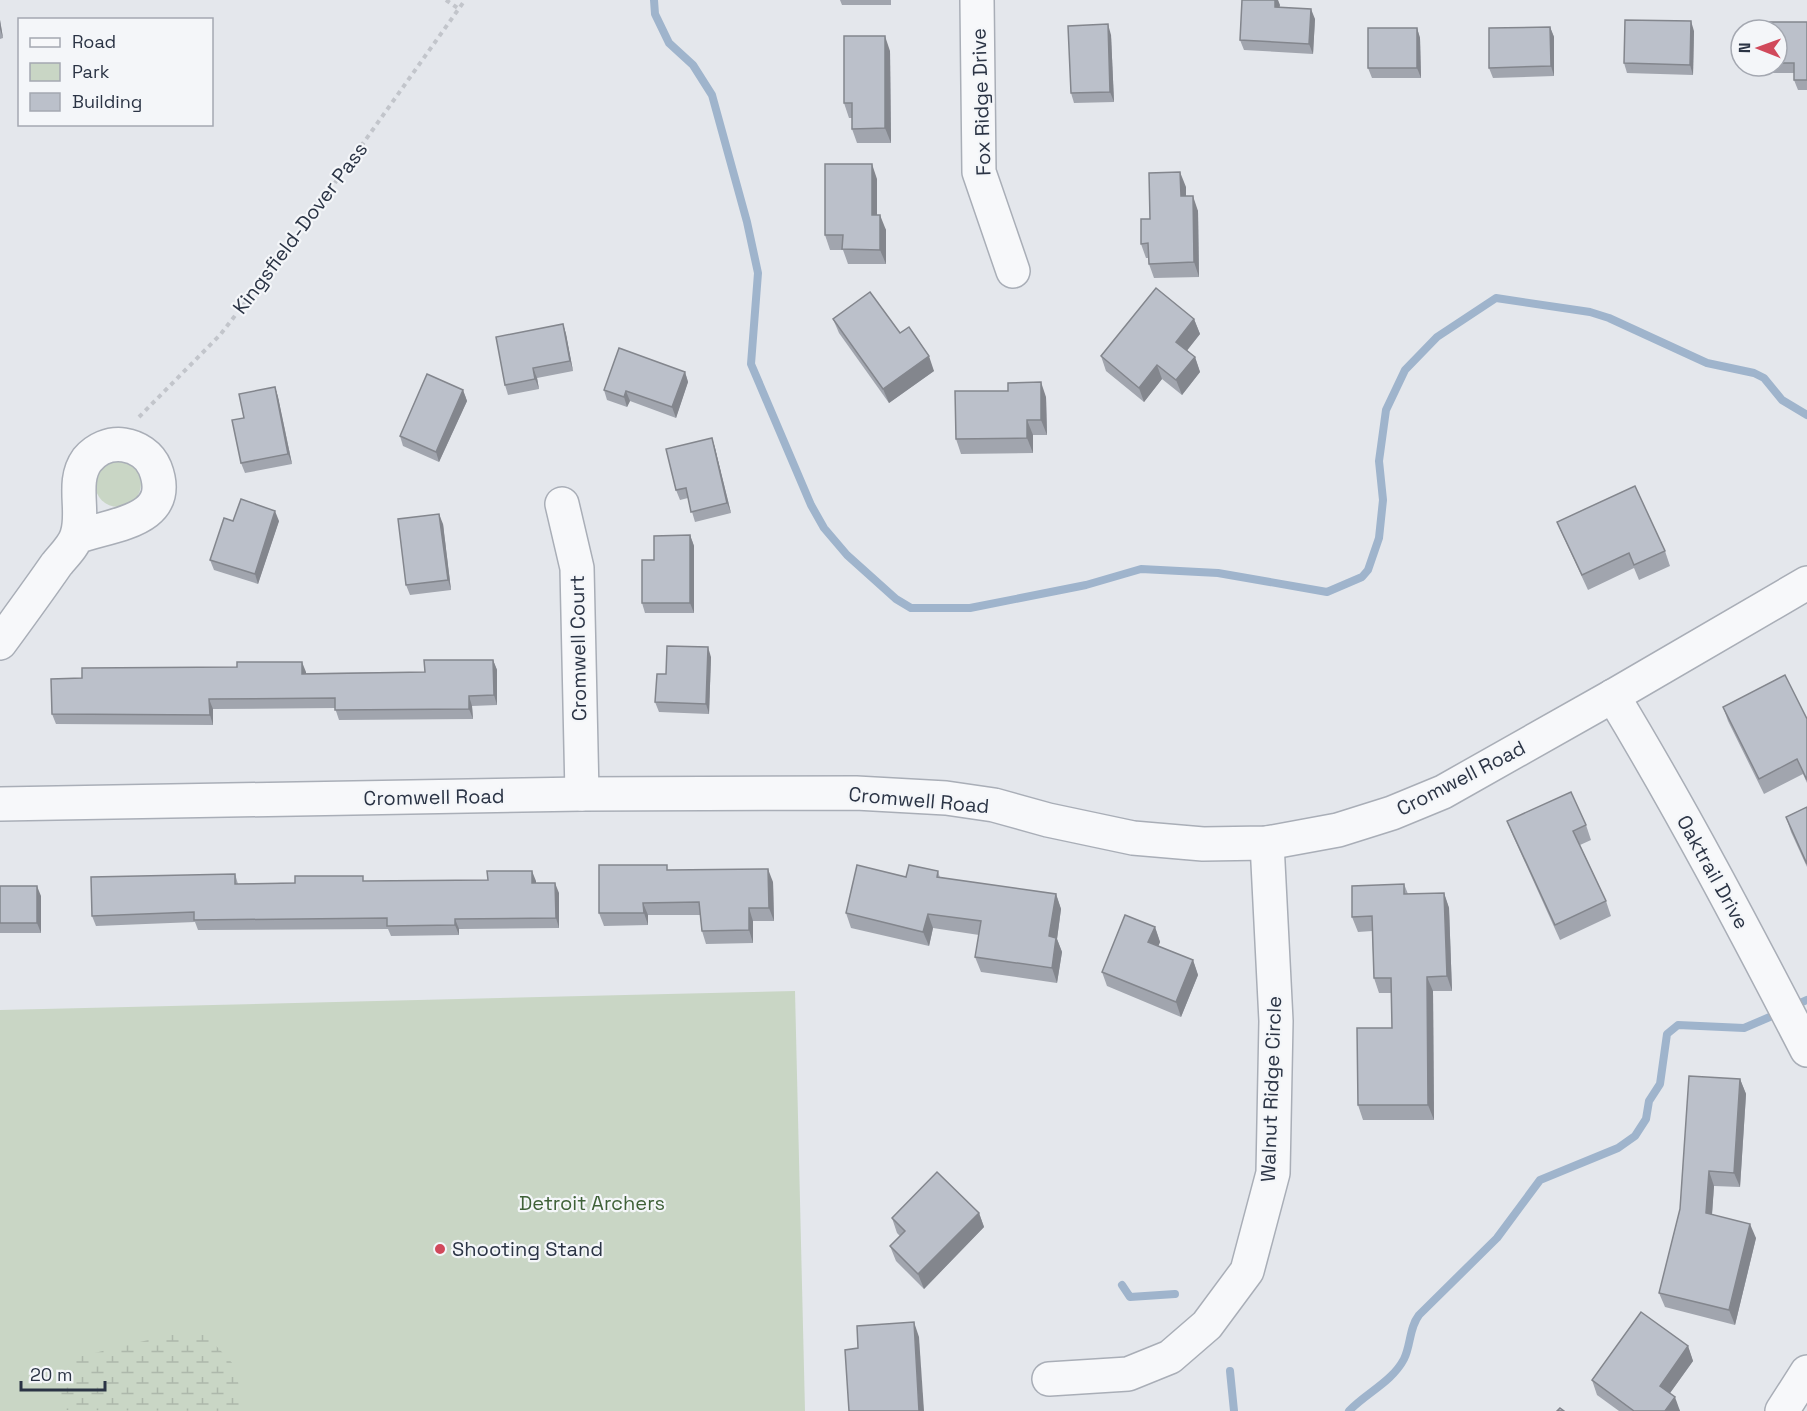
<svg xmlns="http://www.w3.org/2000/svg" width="1807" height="1411" viewBox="0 0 1807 1411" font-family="'Space Grotesk',sans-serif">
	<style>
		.green { fill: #c9d6c5 }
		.wetland { fill: url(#wetland-marsh) }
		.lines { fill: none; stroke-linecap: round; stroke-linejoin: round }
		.stream { stroke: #9fb4cc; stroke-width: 8 }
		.minor-casing { stroke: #a9aeb7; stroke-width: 36 }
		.path { stroke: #c2c5cb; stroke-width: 4; stroke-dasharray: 4.5 4.5; stroke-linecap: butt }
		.minor { stroke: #f7f8fa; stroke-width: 33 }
		.wall { fill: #a1a5ae }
		.shaded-wall { fill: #83868d }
		.building { fill: #bbc0ca; stroke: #83868d; stroke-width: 1.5 }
		.poi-dot { fill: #d1495b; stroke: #f4f6f9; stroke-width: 2 }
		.labels { text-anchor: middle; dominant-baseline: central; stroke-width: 4.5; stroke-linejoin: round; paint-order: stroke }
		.street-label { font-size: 20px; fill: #2b3445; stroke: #f4f6f9 }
		.park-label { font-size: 20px; fill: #3f6138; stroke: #f4f6f9 }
		.poi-label { font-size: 20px; fill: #2b3445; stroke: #f4f6f9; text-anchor: start }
	</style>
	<defs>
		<pattern id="wetland-marsh" width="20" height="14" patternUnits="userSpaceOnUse" patternTransform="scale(1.5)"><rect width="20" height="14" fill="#c9d6c5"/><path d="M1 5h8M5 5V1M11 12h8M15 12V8" fill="none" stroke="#adb8ab"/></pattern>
	</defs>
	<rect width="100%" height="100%" fill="#e4e7ec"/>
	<g class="green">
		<circle cx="118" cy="484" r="23"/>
		<polygon points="795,991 805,1411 0,1411 0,1010"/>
	</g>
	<polygon class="wetland" points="177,1333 205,1334 235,1366 244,1411 66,1410 57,1383 78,1357"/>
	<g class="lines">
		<g class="stream">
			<polyline points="654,0 655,14 669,43 693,65 712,95 747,222 758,273 751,364 811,505 824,528 847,555 896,599 911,608 970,608 1086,585 1141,569 1218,573 1327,592 1362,577 1368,570 1379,538 1383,500 1379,461 1386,410 1405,370 1437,337 1496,298 1590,312 1609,318 1707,363 1754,373 1764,378 1782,400 1807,415"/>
			<polyline points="1791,1007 1807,1000"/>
			<polyline points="1122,1285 1130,1297 1175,1294"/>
			<polyline points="1230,1371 1234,1411"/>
			<path d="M1349 1411C1366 1393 1392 1382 1404 1359 1411 1345 1409 1328 1419 1315L1497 1238 1540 1180 1618 1148 1635 1136 1646 1119 1649 1101 1660 1084 1667 1034 1678 1025 1744 1028 1779 1013"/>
		</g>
		<g class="minor-casing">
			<g id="minor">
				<polyline points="977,0 979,172 1013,271"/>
				<polyline points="562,504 577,568 582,794"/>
				<path d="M0 643C19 617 38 591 56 565 63 556 74 546 77 535 85 511 71 482 87 460 96 449 110 443 124 445 137 447 150 455 155 468 176 522 111 524 77 537"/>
				<path d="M1613 696C1683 812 1745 930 1807 1050"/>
				<polyline points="0,804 582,794 856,793 946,798 994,805 1048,820 1133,838 1203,844 1267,843 1338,830 1392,813 1443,792 1613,696 1807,583"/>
				<polyline points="1049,1379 1128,1374 1170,1357 1207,1325 1247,1271 1273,1173 1276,1021 1267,843"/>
				<polyline points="1782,1411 1807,1372"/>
			</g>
		</g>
		<g class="path">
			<polyline points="446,0 459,9"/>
			<polyline points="139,417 220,335 300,232 465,0"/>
		</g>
		<use href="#minor" class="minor"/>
	</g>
	<g class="wall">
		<polygon points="840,0 891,0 891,5 842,5"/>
		<polygon points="1242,0 1278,0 1279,7 1315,19 1313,54 1244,50 1240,40"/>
		<polygon points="0,20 3,38 0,39"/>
		<polygon points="1807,22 1807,90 1798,90 1794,80 1794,73 1759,73 1757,66 1777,66 1777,30"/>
		<polygon points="1550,27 1554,37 1554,76 1493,78 1489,68"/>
		<polygon points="1417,28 1420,38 1421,78 1372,78 1368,68"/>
		<polygon points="1694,31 1693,75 1627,73 1624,63"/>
		<polygon points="1111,35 1114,102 1074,103 1071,93"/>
		<polygon points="890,51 891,143 857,143 852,129 852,118 849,118 844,103"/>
		<polygon points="877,179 877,215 886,230 886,264 848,264 843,250 830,250 825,235"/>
		<polygon points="1186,187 1186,196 1198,211 1199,277 1154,278 1149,264 1149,258 1146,258 1141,244"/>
		<polygon points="833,319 900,333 934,371 889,403 839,333"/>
		<polygon points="1194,319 1200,334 1187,350 1195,357 1200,372 1182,395 1162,379 1144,402 1106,371 1101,356"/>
		<polygon points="563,324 566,334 573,371 537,378 539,389 508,395 505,385"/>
		<polygon points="685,372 688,382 676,418 630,401 627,407 607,400 604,390"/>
		<polygon points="275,387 278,397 292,464 245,473 241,463 244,418"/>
		<polygon points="463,390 467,401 439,462 403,446 400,436"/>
		<polygon points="1046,397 1047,435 1033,435 1033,453 961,454 956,439"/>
		<polygon points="712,438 715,448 731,513 695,522 688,498 680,500 676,490"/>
		<polygon points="233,521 279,521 258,584 214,570 210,560"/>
		<polygon points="1557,522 1665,551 1670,566 1639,580 1634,568 1588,590 1563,536"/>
		<polygon points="443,524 451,590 410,595 406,585"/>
		<polygon points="690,535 694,546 694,613 645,613 642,603"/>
		<polygon points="711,657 709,714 659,712 655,702 666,674"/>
		<polygon points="493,660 497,670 497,705 472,706 473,719 339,720 335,708 213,709 213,725 56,724 52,714 306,672 306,673 425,672"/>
		<polygon points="1723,707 1807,719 1807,783 1803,774 1764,794 1728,721"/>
		<polygon points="1807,807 1807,867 1791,832 1786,817"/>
		<polygon points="1507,821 1586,825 1591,840 1580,845 1606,901 1611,916 1560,940 1513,836"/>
		<polygon points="669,870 773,882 774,921 753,921 753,943 706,944 702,931 700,915 648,915 648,925 604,926 599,913"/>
		<polygon points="938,871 940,878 1056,894 1061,909 1057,939 1062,952 1057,983 981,972 975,957 979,935 933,928 929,946 851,928 846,913 906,877"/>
		<polygon points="235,874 238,884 365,881 536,881 536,883 559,893 559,928 459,929 459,935 391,936 388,929 198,930 195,922 96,926 92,916"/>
		<polygon points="1404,884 1408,894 1444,893 1449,908 1452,991 1433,991 1434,1120 1363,1120 1358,1105 1392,1028 1391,993 1379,993 1374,978 1372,931 1358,932 1352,917"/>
		<polygon points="0,886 41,896 41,933 0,933"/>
		<polygon points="1155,927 1160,942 1158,946 1193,960 1198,975 1181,1017 1107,986 1102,972"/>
		<polygon points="1740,1079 1746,1094 1740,1187 1714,1186 1712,1214 1756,1238 1735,1325 1665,1307 1659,1293"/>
		<polygon points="979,1213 984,1227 924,1289 896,1261 890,1246 900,1236 897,1233 892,1218"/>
		<polygon points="1688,1346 1693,1361 1670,1393 1680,1411 1619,1411 1597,1395 1592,1380"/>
	</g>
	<g class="shaded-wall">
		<polygon points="1275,0 1278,0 1280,5 1278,17 1275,7"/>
		<polygon points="1311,9 1315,19 1313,54 1309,44"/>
		<polygon points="0,20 3,38 0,29"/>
		<polygon points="1691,21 1694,31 1693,75 1690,65"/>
		<polygon points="1108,24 1111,35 1114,102 1110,92"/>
		<polygon points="1550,27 1554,37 1554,76 1551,66"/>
		<polygon points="1417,28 1420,38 1421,78 1417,68"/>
		<polygon points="885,36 890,51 891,143 885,128"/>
		<polygon points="872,164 877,179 877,230 872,215"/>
		<polygon points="1180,172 1186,187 1186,211 1181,196"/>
		<polygon points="1193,196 1198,211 1199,277 1194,262"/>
		<polygon points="880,215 886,230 886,264 880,250"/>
		<polygon points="1194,319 1200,334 1182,357 1176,342"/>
		<polygon points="563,324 566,334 573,371 570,361"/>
		<polygon points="929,356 934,371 889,403 883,389"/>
		<polygon points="1195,357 1200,372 1182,395 1176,380"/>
		<polygon points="1157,365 1162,379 1144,402 1139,388"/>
		<polygon points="533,368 537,378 539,389 535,379"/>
		<polygon points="685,372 688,382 676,418 672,407"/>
		<polygon points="1041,382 1046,397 1047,435 1041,420"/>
		<polygon points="275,387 278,397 292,464 288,454"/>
		<polygon points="463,390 467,401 439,462 436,452"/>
		<polygon points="626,391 630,401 627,407 624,397"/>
		<polygon points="1027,420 1033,435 1033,453 1027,438"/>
		<polygon points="712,438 715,448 731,513 727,503"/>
		<polygon points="275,511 279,521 258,584 255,574"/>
		<polygon points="439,514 443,524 451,590 448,580"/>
		<polygon points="690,535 694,546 694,613 690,603"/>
		<polygon points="708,647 711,657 709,714 706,704"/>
		<polygon points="493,660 497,670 497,705 494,695"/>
		<polygon points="302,662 306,672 306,684 302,674"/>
		<polygon points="469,696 472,706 473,719 469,709"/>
		<polygon points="209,699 213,709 213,725 210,715"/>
		<polygon points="768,869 773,882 774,921 769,908"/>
		<polygon points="532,871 536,881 536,893 532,883"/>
		<polygon points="555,883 559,893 559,928 556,918"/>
		<polygon points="37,886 41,896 41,933 37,923"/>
		<polygon points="1444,893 1449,908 1452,991 1447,976"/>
		<polygon points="1056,894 1061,909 1057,939 1062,952 1057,983 1052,968 1049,936"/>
		<polygon points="643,903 648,915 648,925 644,913"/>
		<polygon points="749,908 753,921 753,943 749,930"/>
		<polygon points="928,914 933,928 929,946 923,932"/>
		<polygon points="455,919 459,929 459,935 455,925"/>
		<polygon points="1155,927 1160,942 1154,957 1148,942"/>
		<polygon points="1193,960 1198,975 1181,1017 1176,1002"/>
		<polygon points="1427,977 1433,991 1434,1120 1428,1105"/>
		<polygon points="1740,1079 1746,1094 1740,1187 1734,1173"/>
		<polygon points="1709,1171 1714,1186 1711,1228 1706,1213"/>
		<polygon points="979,1213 984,1227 924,1289 918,1274"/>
		<polygon points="1750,1224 1756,1238 1735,1325 1729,1310"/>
		<polygon points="914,1322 919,1337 924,1411 919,1411"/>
		<polygon points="1688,1346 1693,1361 1665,1400 1660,1386"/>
		<polygon points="1675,1397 1680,1411 1665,1411"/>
	</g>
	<g class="building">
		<polygon points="1242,0 1275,0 1275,7 1311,9 1309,44 1240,40"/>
		<polygon points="1625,20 1691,21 1690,65 1624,63"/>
		<polygon points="1756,22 1807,22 1807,80 1794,80 1794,63 1777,63 1777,30 1756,30"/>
		<polygon points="1108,24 1110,92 1071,93 1068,26"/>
		<polygon points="1550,27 1551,66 1489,68 1489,28"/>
		<rect x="1368" y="28" width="49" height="40"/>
		<polygon points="844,36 885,36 885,128 852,129 852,103 844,103"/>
		<polygon points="825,164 872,164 872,215 880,215 880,250 842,249 843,235 825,235"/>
		<polygon points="1180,172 1181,196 1193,196 1194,262 1149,264 1148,243 1141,244 1141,219 1150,219 1149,173"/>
		<polygon points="1156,288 1194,319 1176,342 1195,357 1176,380 1157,365 1139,388 1101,356"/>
		<polygon points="870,292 900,333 909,327 929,356 883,389 833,319"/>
		<polygon points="563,324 570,361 533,368 535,379 505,385 496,337"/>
		<polygon points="619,348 685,372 672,407 626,391 624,397 604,390"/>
		<polygon points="427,374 463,390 436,452 400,436"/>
		<polygon points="1041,382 1041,420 1027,420 1027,438 956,439 955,391 1008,391 1008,383"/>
		<polygon points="275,387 288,454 241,463 232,420 244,418 239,394"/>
		<polygon points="712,438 727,503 691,512 686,488 676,490 666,449"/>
		<polygon points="1635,486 1665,551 1634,565 1629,553 1582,575 1557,522"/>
		<polygon points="241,499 275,511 255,574 210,560 224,518 233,521"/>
		<polygon points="439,514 448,580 406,585 398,519"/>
		<polygon points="690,535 690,603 642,603 642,560 654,560 654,536"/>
		<polygon points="667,646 708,647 706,704 655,702 657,674 666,674"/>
		<polygon points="424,660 493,660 494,695 469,696 469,709 335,710 335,698 209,699 210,715 52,714 51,679 82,678 82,668 237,667 237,662 302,662 302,674 425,672"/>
		<polygon points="1785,675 1807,719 1807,780 1797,759 1759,779 1723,707"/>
		<polygon points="1571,792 1586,825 1573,831 1606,901 1555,925 1507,821"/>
		<polygon points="1807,807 1807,864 1786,817"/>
		<polygon points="599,865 667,865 667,870 768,869 769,908 749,908 749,930 702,931 699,902 643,903 644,913 599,913"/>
		<polygon points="857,865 906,877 909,865 938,871 937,877 1056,894 1049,936 1056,938 1052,968 975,957 981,921 928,914 923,932 846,913"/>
		<polygon points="487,871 532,871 532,883 555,883 556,918 455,919 455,925 387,926 387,918 194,920 194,912 92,916 91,877 235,874 235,884 295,883 295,876 363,876 363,881 488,880"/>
		<polygon points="1404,884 1404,894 1444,893 1447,976 1427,977 1428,1105 1358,1105 1357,1028 1392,1028 1391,978 1374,978 1372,916 1352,917 1352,886"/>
		<rect x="0" y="886" width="37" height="37"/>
		<polygon points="1125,915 1155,927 1148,942 1193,960 1176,1002 1102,972"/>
		<polygon points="1689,1076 1740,1079 1734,1173 1709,1171 1706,1213 1750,1224 1729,1310 1659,1293 1680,1209"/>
		<polygon points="937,1172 979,1213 918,1274 890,1246 905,1231 892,1218"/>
		<polygon points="1641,1312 1688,1346 1660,1386 1675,1397 1665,1411 1634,1411 1592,1380"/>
		<polygon points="914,1322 919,1411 849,1411 845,1350 858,1348 857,1326"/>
		<polygon points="1560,1408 1564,1411 1557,1411"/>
	</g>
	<circle class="poi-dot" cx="440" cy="1249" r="6"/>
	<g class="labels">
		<g class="street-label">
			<text transform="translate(981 102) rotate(-92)">Fox Ridge Drive</text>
			<text transform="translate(300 228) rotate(-53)">Kingsfield-Dover Pass</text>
			<text transform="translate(578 648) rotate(-91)">Cromwell Court</text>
			<text transform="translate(1461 778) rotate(-27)">Cromwell Road</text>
			<text transform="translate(434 797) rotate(-1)">Cromwell Road</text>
			<text transform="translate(919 800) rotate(5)">Cromwell Road</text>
			<text transform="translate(1713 872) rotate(61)">Oaktrail Drive</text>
			<text transform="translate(1271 1089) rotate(-88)">Walnut Ridge Circle</text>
		</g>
		<g class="park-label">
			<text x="592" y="1203">Detroit Archers</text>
		</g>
		<g class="poi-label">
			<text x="452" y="1249">Shooting Stand</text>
		</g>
	</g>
	<rect x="18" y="18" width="195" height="108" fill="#f4f6f9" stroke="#a4a8b1" stroke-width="1.5"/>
	<rect x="30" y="38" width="30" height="9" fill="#f7f8fa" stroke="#a4a8b1" stroke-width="1.5"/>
	<text x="72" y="48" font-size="18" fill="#2b3445">Road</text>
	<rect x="30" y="63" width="30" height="18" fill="#c9d6c5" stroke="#a4a8b1" stroke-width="1.5"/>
	<text x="72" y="78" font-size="18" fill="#2b3445">Park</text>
	<rect x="30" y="93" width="30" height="18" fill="#bbc0ca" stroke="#a4a8b1" stroke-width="1.5"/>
	<text x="72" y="108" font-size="18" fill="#2b3445">Building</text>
	<g transform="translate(1759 48) rotate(271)"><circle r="28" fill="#f4f6f9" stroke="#a4a8b1" stroke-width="1.5"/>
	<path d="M0-4.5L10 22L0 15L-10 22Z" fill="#d1495b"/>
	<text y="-9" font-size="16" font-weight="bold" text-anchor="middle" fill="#2b3445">N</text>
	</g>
	<path d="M21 1381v9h84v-9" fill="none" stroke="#2b3445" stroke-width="3"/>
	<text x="30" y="1381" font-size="18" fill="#2b3445" stroke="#f4f6f9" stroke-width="4.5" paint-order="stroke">20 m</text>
</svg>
